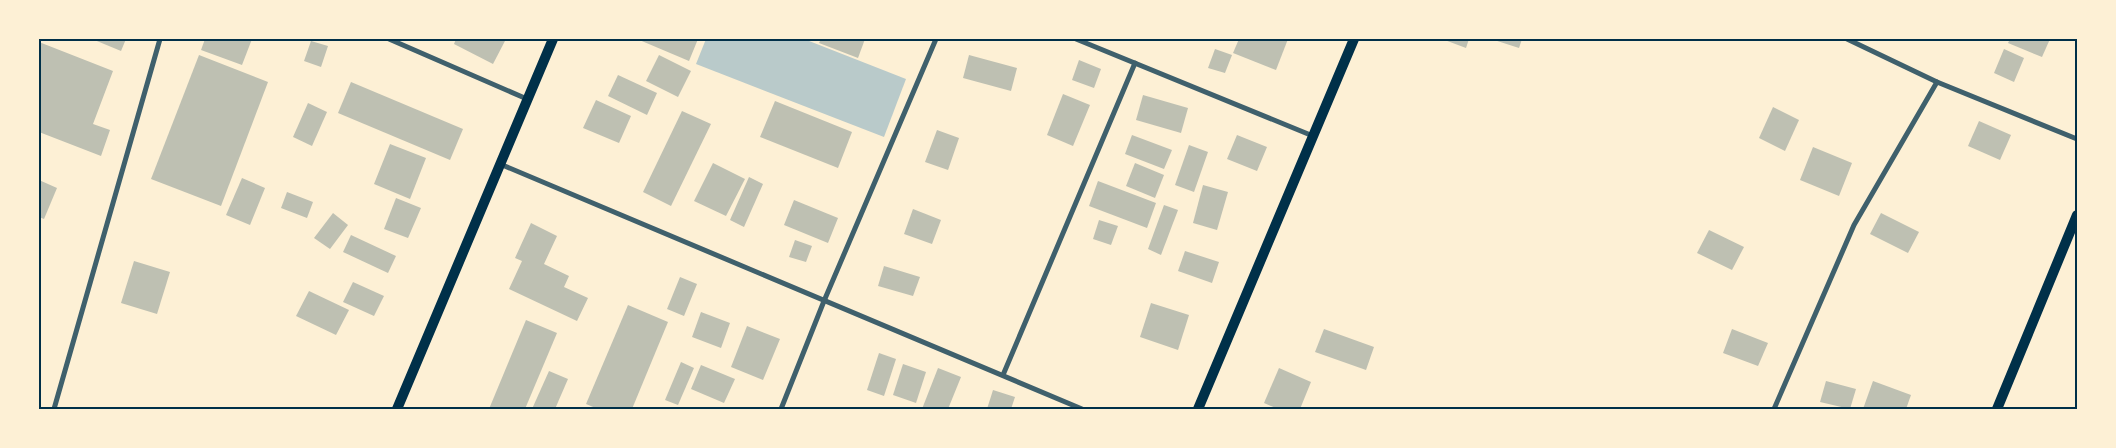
<svg xmlns="http://www.w3.org/2000/svg" width="2116" height="448" viewBox="0 0 2116 448" font-family="'Exo 2',sans-serif">
	<style>
		.green { fill: #b9caca }
		.building { fill: #bec0b2 }
		.lines { fill: none; stroke-linecap: round; stroke-linejoin: round }
		.minor { stroke: #3f606c; stroke-width: 5 }
		.secondary { stroke: #003049; stroke-width: 10 }
		.neatline { fill: none; stroke: #003049; stroke-width: 2 }
	</style>
	<rect width="100%" height="100%" fill="#fdf0d5"/>
	<polygon class="green" points="706,39 804,39 906,79 884,137 696,64"/>
	<g class="building">
		<polygon points="92,39 126,39 121,51"/>
		<polygon points="205,39 252,39 242,65 201,50"/>
		<polygon points="456,39 506,39 493,64 454,44"/>
		<polygon points="637,39 698,39 689,61"/>
		<polygon points="821,39 865,39 858,58 819,43"/>
		<polygon points="1239,39 1288,39 1276,70 1233,53"/>
		<polygon points="1442,39 1469,39 1466,48"/>
		<polygon points="1491,39 1522,39 1519,48"/>
		<polygon points="2010,39 2050,39 2042,57 2008,43"/>
		<polygon points="311,41 328,46 321,67 304,61"/>
		<polygon points="39,42 113,71 93,124 110,130 101,156 39,132"/>
		<polygon points="1215,49 1232,55 1225,73 1208,68"/>
		<polygon points="2004,49 2024,58 2014,82 1994,73"/>
		<polygon points="199,55 268,82 221,206 151,179"/>
		<polygon points="659,55 691,71 678,97 646,81"/>
		<polygon points="969,55 1017,68 1011,91 963,78"/>
		<polygon points="1079,60 1101,69 1094,88 1072,80"/>
		<polygon points="618,75 657,93 647,115 608,96"/>
		<polygon points="351,82 463,129 450,160 338,113"/>
		<polygon points="1063,94 1090,105 1073,146 1047,135"/>
		<polygon points="1143,95 1188,108 1181,133 1136,120"/>
		<polygon points="596,100 631,116 619,143 583,128"/>
		<polygon points="775,101 852,132 838,168 760,137"/>
		<polygon points="308,103 327,112 312,146 293,137"/>
		<polygon points="1773,107 1799,120 1785,151 1759,138"/>
		<polygon points="682,111 711,124 671,206 643,192"/>
		<polygon points="1979,121 2011,135 2000,160 1968,146"/>
		<polygon points="937,130 959,138 948,170 925,162"/>
		<polygon points="1132,135 1172,150 1164,169 1125,154"/>
		<polygon points="1237,135 1267,147 1257,171 1227,159"/>
		<polygon points="390,144 426,158 410,199 374,184"/>
		<polygon points="1189,145 1208,152 1194,192 1175,185"/>
		<polygon points="1813,147 1852,163 1839,196 1800,180"/>
		<polygon points="713,163 745,179 726,216 694,201"/>
		<polygon points="1135,163 1164,175 1155,198 1126,186"/>
		<polygon points="749,177 763,184 744,227 730,220"/>
		<polygon points="242,178 265,188 250,225 226,215"/>
		<polygon points="39,180 57,188 44,219 39,217"/>
		<polygon points="1098,181 1156,203 1147,228 1089,206"/>
		<polygon points="1203,185 1228,192 1217,230 1193,223"/>
		<polygon points="287,192 313,202 307,218 281,208"/>
		<polygon points="396,198 421,208 408,238 384,229"/>
		<polygon points="794,200 838,218 828,243 784,225"/>
		<polygon points="1164,205 1178,210 1161,255 1148,249"/>
		<polygon points="913,209 941,220 932,244 904,234"/>
		<polygon points="333,213 348,225 330,249 314,238"/>
		<polygon points="1881,213 1919,232 1908,253 1870,234"/>
		<polygon points="1099,220 1118,226 1111,245 1093,239"/>
		<polygon points="531,223 557,236 544,264 569,276 564,287 588,298 577,321 509,289 522,261 515,258"/>
		<polygon points="1709,230 1744,247 1732,270 1697,253"/>
		<polygon points="351,235 396,256 388,273 343,252"/>
		<polygon points="795,240 812,246 806,262 789,257"/>
		<polygon points="1185,251 1219,262 1212,283 1178,271"/>
		<polygon points="134,261 170,272 157,314 121,303"/>
		<polygon points="884,266 920,277 913,296 878,286"/>
		<polygon points="680,277 697,284 684,316 667,309"/>
		<polygon points="353,282 384,296 374,316 343,302"/>
		<polygon points="309,291 349,310 336,335 296,316"/>
		<polygon points="1151,303 1189,315 1178,350 1140,337"/>
		<polygon points="628,305 668,322 632,409 598,409 586,404"/>
		<polygon points="701,312 730,323 721,348 692,337"/>
		<polygon points="526,320 557,333 525,409 489,409"/>
		<polygon points="747,326 780,339 763,380 731,367"/>
		<polygon points="1324,329 1374,347 1366,370 1315,352"/>
		<polygon points="1732,329 1768,343 1758,366 1723,353"/>
		<polygon points="879,353 896,359 884,396 867,390"/>
		<polygon points="681,362 694,368 678,405 665,400"/>
		<polygon points="903,364 926,372 916,403 893,395"/>
		<polygon points="701,365 735,379 724,403 691,389"/>
		<polygon points="938,368 961,377 948,409 922,409"/>
		<polygon points="1279,368 1311,382 1300,409 1278,409 1264,403"/>
		<polygon points="549,371 568,379 555,409 532,409"/>
		<polygon points="1826,381 1856,389 1850,409 1820,402"/>
		<polygon points="1873,381 1911,395 1906,409 1863,409"/>
		<polygon points="993,390 1015,397 1011,409 987,409"/>
	</g>
	<g class="lines">
		<g class="minor">
			<polyline points="389,39 527,99"/>
			<polyline points="1076,39 1313,136"/>
			<polyline points="1847,39 1937,82 2077,139"/>
			<polyline points="500,164 1082,409"/>
			<polyline points="1003,375 1135,63"/>
			<polyline points="54,409 160,39"/>
			<polyline points="781,409 824,301 936,39"/>
			<polyline points="1774,409 1854,225 1937,82"/>
		</g>
		<g class="secondary">
			<polyline points="397,409 553,39"/>
			<polyline points="1198,409 1354,39"/>
			<polyline points="1997,409 2077,215"/>
		</g>
	</g>
	<rect width="2116" height="448" fill="none" stroke="#fdf0d5" stroke-width="80"/>
	<rect x="40" y="40" width="2036" height="368" class="neatline"/>
</svg>
